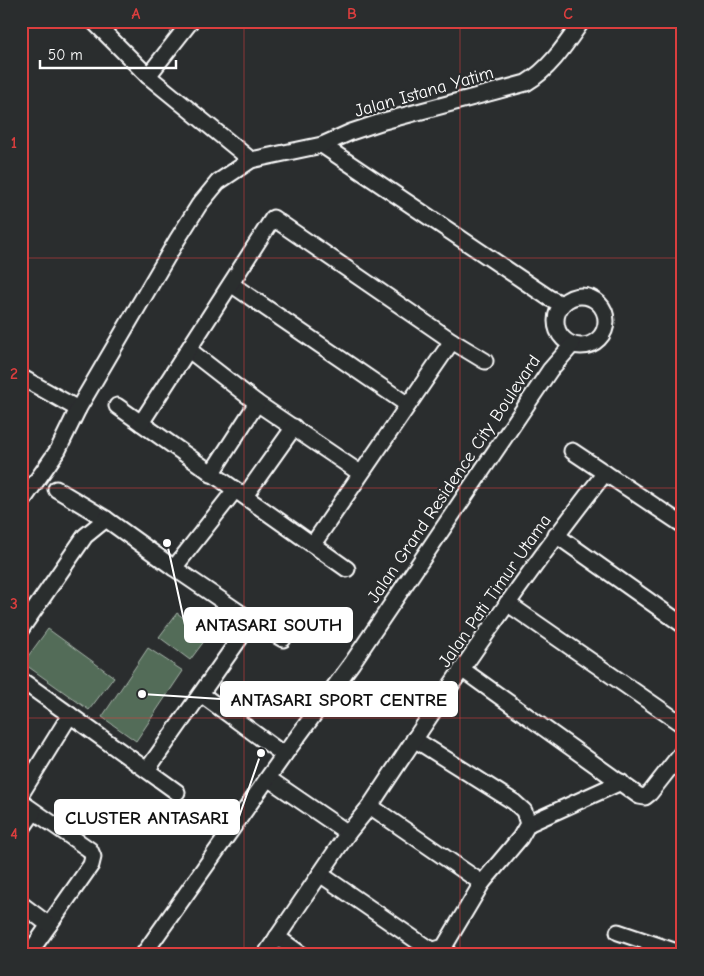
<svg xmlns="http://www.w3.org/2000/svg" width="704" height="976" viewBox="0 0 704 976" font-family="'Comic Neue',sans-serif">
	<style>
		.pitch { fill: #536c59; stroke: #a9b6ac }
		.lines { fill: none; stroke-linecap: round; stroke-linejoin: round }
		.street-casing { stroke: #fff; stroke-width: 19 }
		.street { stroke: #2a2d2e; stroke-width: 15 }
		.grid { fill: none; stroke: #da3e3e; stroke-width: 1; stroke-opacity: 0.55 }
		.labels { text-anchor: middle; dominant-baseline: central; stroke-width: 4.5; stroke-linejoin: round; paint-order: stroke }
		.street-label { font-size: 18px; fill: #fff; stroke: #2a2d2e }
		.leader { fill: none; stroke: #fff; stroke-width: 2 }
		.callout-dot { fill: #fff; stroke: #2a2d2e; stroke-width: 2 }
		.callout { fill: #fff; stroke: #fff; stroke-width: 2 }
		.callout-label { font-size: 19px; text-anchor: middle; font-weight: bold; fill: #111 }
		.neatline { fill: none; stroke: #da3e3e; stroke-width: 2 }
		.grid-label { font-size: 16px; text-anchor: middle; font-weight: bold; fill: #da3e3e }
	</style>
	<rect width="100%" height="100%" fill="#2a2d2e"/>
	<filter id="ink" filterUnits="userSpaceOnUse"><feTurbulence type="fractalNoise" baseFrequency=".02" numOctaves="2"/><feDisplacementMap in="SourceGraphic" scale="10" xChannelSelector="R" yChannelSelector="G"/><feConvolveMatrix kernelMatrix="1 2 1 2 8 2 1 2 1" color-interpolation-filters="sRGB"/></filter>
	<g filter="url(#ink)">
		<g class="pitch">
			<polygon points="177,613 208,636 190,660 159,637"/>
			<polygon points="48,629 114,677 89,710 23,663"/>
			<polygon points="148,648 183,671 136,741 102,717"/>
		</g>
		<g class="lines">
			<g class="street-casing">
				<g id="street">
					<polyline points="93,21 148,76 251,160"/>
					<polyline points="148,76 191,21"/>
					<polyline points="322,145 549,298 562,304"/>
					<polyline points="231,284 408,405"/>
					<circle cx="581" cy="321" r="25"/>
					<polyline points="189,350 257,403 360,473"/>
					<polyline points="21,377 78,409"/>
					<polyline points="117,406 347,569"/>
					<polyline points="141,423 273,218 452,341 485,361"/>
					<polyline points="572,451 683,525"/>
					<polyline points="211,474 257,403"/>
					<polyline points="56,489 106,519"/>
					<polyline points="235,490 174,568 252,621 283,639"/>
					<polyline points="245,496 294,427"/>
					<path d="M21 503 58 450 78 409 177 240 199 205 218 182 251 160 322 145 351 132 384 121 526 83C550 69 566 44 582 21"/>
					<polyline points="556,535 683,625"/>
					<polyline points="313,544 452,341"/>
					<polyline points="507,603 683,725"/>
					<polyline points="21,629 85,536 106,519 174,568"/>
					<polyline points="463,670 639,796 645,797 650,793 683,751"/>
					<polyline points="21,680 70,715"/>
					<polyline points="201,694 284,755"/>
					<polyline points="147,770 252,621"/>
					<polyline points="269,779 348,833"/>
					<polyline points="21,794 70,715 177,792"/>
					<polyline points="21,802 90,850 93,857 91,865 28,955"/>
					<polyline points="370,806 482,883"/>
					<polyline points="528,824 621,782"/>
					<polyline points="21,830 33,813"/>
					<polyline points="320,874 426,947 434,950 444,947 482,883 520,838 528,824 524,811 514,802 414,739"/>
					<polyline points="21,904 49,925"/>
					<polyline points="618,932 683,954"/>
					<polyline points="277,937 302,955"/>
					<polyline points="143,955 284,755 352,663 550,370 572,345"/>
					<path d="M265 955 348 833 370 806C445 693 521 579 605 473"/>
				</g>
			</g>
			<use href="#street" class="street"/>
		</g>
	</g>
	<path class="grid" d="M244 21V955M460 21V955M21 258H683M21 488H683M21 718H683"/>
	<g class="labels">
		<g class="street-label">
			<text transform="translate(424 92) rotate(-16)">Jalan Istana Yatim</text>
			<text transform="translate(454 479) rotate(-56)">Jalan Grand Residence City Boulevard</text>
			<text transform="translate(495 591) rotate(-55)">Jalan Pati Timur Utama</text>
		</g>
	</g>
	<path class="leader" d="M167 543L185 625M142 694L221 699M261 753L239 817"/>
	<g class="callout-dot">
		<circle cx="167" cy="543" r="5"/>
		<circle cx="142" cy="694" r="5"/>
		<circle cx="261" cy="753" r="5"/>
	</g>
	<g class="callout">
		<rect x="185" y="608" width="167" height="34" rx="5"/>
		<rect x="221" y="682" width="236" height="34" rx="5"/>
		<rect x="55" y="800" width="184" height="34" rx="5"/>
	</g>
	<g class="callout-label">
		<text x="269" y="631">ANTASARI SOUTH</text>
		<text x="339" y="706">ANTASARI SPORT CENTRE</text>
		<text x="147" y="824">CLUSTER ANTASARI</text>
	</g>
	<rect width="704" height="976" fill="none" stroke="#2a2d2e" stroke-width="55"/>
	<path d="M40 60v8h136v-8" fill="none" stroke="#ffffff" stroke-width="2.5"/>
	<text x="48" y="60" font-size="15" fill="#ffffff" stroke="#2a2d2e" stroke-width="4" paint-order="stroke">50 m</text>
	<rect x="28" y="28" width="648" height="920" class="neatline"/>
	<g class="grid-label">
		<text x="136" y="19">A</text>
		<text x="352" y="19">B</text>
		<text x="568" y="19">C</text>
		<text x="14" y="148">1</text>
		<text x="14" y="379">2</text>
		<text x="14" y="609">3</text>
		<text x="14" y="839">4</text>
	</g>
</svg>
